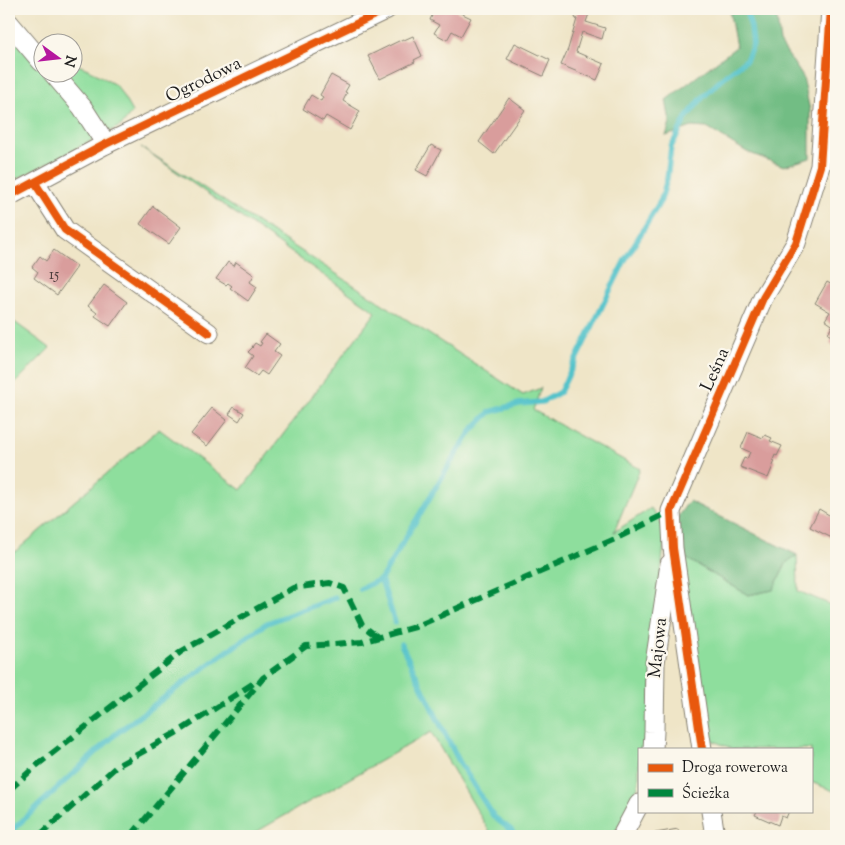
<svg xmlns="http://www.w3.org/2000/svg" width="845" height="845" viewBox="0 0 845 845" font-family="'Sorts Mill Goudy',serif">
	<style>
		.green { fill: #8ede9d; stroke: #557d5c }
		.forest { fill: #72bd84; stroke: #476c50 }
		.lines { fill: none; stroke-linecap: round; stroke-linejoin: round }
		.stream { stroke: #55c3ca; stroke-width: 5.5 }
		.building { fill: #d99d9c }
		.minor-casing { stroke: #868072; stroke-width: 21 }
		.minor { stroke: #fff; stroke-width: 19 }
		.quiet { stroke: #00873e; stroke-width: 6; stroke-dasharray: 12 6; stroke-linecap: butt }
		.cycleway-casing { stroke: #fbf7ec; stroke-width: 11 }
		.cycleway { stroke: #e8590c; stroke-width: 8 }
		.labels { text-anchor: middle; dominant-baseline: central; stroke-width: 4.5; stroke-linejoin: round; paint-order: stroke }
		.number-label { font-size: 15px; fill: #4b3c3c }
		.street-label { font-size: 18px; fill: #1c1c1c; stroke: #fbf7ec }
	</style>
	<rect width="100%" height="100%" fill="#fbf7ec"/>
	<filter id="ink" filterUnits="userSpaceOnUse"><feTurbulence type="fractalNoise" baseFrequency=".02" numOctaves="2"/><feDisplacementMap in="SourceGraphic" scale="10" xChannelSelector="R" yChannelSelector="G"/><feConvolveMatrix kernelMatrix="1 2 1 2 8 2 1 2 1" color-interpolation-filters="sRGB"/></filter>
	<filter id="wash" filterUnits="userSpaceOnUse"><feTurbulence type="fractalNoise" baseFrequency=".0096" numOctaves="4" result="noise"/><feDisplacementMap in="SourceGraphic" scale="20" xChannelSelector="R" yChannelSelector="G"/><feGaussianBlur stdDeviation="1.12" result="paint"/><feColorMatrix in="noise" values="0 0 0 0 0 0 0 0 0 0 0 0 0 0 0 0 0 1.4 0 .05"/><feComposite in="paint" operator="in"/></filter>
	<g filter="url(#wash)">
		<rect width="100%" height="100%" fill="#efe5c7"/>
		<g class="green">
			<polygon points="9,39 42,52 42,72 72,72 73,63 88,69 117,86 132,112 122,125 9,183"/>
			<polygon points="141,147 523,395 541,388 533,410 640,469 614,532 651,508 665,530 646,749 639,749 639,783 632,802 613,836 492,836 431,732 249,836 9,836 9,557 159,429 241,490 376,312"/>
			<polygon points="9,318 50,348 9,389"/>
			<polygon points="679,554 748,595 773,590 787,562 797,555 798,591 836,607 836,792 811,782 811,749 733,749 706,738"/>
		</g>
		<g class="forest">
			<polygon points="729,9 776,9 780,43 803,77 810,111 810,158 784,166 747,152 707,128 692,127 666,136 670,122 666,100 736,47"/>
			<polygon points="689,501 797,555 787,562 773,590 748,595 679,554 678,516"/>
		</g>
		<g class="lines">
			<g class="stream">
				<polyline points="360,589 381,579"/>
				<polyline points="395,622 381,579 451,462 472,430 490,412 519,404 542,402 560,392 625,260 661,200 667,179 671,147 686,118 703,97 724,77 746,60 753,45 751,27 745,9"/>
				<polyline points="401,644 432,708 460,763 494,817 511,830 515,836"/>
				<polyline points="9,833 118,732 208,665 267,623 335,598"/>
			</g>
		</g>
		<g id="blocks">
			<g class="building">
				<polygon points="435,9 452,9 471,18 461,36 452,31 447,40 434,33 439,25 430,20"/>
				<polygon points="578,9 590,11 586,22 605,28 602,39 582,32 576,52 604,64 597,80 561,65 568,49 577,19 575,18"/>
				<polygon points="413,36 422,56 414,60 415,62 380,79 368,56 403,39 404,40"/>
				<polygon points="515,43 550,60 543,76 507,59"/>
				<polygon points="331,75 349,85 345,92 347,93 343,101 360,111 350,130 326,116 323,121 303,109 311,95 321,101 323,97 320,95"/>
				<polygon points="509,98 525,110 494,154 479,142"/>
				<polygon points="431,145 441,150 427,176 416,170"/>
				<polygon points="153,206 181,227 169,244 140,224"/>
				<polygon points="54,250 77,267 57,295 34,278 38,272 32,267 40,256 46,261"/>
				<polygon points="228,262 234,266 236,262 254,275 250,282 257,287 248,301 230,288 232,286 228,283 226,285 216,279"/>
				<polygon points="827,282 836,287 836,325 835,327 825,320 830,312 815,303"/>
				<polygon points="104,285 127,302 110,326 95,316 97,313 88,306"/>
				<polygon points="832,326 836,329 836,346 830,343 833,337 828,334"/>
				<polygon points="266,334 280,344 274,352 280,356 267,375 261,371 257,376 245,368 253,356 248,352 253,347 252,347 255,343 260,346 262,343 260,342"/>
				<polygon points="234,407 244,413 239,421 229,414"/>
				<polygon points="212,408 227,420 207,446 191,434"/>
				<polygon points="748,432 763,438 765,435 772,438 770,441 782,446 777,456 775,455 773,460 775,461 768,478 740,467 744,458 747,459 750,452 741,448"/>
				<polygon points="819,509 834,518 832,523 836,525 836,540 810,527"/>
				<polygon points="757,811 789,811 786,818 781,816 778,825 755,815"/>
				<polygon points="678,829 679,836 650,836 650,834"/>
			</g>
		</g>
	</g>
	<g filter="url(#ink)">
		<use href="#blocks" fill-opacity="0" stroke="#868072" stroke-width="1"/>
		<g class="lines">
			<g class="minor-casing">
				<g id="minor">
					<polyline points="9,23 42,62"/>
					<polyline points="52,72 82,107 106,144"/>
					<polyline points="35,183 65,230 209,333"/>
					<polyline points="9,196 106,144 387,9"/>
					<polyline points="653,749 654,732 655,663 670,564"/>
					<polyline points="702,749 673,548 671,511 763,298 796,243 820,166 831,9"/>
					<polyline points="711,811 715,836"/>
					<polyline points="622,836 639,804"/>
				</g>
			</g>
			<use href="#minor" class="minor"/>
			<g class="quiet">
				<polyline points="9,790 36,766 182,651 293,588 330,583 344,588 362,625 379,638"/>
				<polyline points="39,836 117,766 183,729 254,683"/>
				<polyline points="131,836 263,678 306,646 362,642 415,627 615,539 671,511"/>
			</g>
			<g class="cycleway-casing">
				<g id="cycleway">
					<polyline points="35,183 65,230 209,333"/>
					<polyline points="9,196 106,144 387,9"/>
					<polyline points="702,749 673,548 671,511 763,298 796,243 820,166 831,9"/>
				</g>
			</g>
			<use href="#cycleway" class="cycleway"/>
		</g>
	</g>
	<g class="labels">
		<g class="number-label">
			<text x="54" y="275">15</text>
		</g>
		<g class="street-label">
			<text transform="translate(204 81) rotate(-26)">Ogrodowa</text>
			<text transform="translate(716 370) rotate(-66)">Leśna</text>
			<text transform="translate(659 648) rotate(-84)">Majowa</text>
		</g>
	</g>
	<rect width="845" height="845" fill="none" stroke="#fbf7ec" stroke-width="30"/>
	<rect x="638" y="748" width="175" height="65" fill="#fbf7ec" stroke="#a29f99"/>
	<rect x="648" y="764" width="25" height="8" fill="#e8590c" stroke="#a29f99"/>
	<text x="682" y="772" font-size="15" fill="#1c1c1c">Droga rowerowa</text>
	<rect x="648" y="789" width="25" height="8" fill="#00873e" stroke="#a29f99"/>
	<text x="682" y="798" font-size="15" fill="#1c1c1c">Ścieżka</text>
	<g transform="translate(58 58) rotate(105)"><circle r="24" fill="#fbf7ec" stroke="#a29f99"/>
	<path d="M0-4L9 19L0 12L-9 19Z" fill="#b5179e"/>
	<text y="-8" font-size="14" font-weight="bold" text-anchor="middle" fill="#1c1c1c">N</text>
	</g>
</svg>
